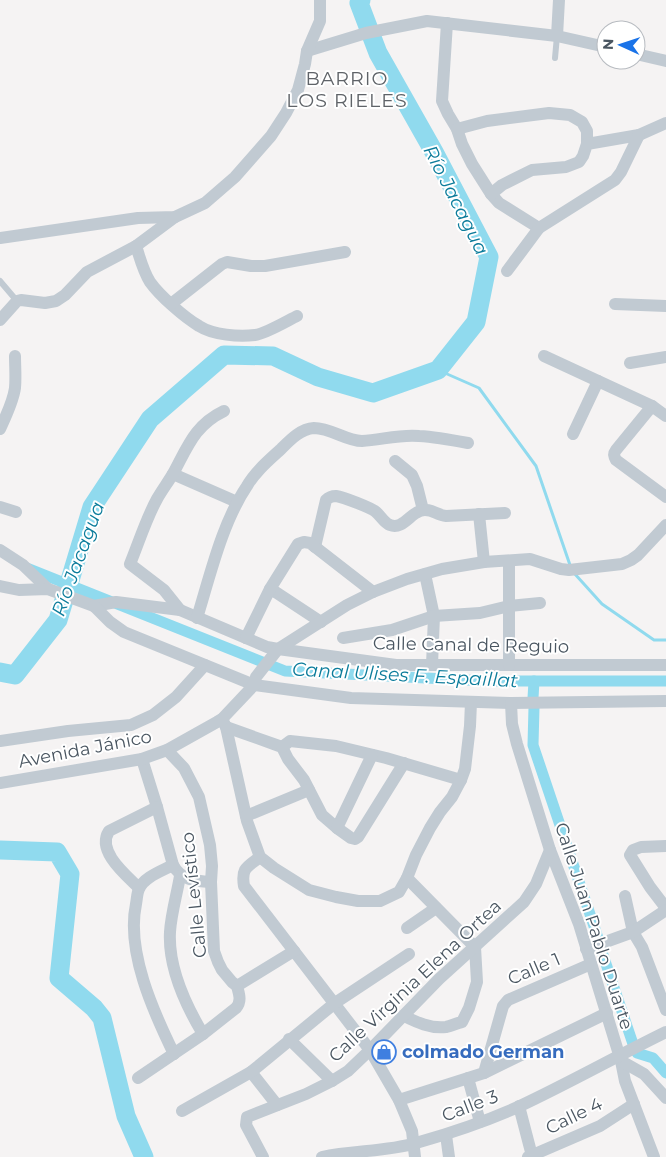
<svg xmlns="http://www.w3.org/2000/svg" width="666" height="1157" viewBox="0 0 666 1157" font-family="Montserrat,sans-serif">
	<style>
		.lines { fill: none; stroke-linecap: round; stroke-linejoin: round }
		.stream { stroke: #90daee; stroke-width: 3 }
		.canal { stroke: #90daee; stroke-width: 11 }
		.river { stroke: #90daee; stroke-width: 19 }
		.lane { stroke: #c1cad2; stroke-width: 6 }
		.street { stroke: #c1cad2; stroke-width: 12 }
		.labels { text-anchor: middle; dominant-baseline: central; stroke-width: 4; stroke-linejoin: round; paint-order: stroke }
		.street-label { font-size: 18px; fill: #4a5661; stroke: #fff }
		.shop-label { font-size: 18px; font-weight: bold; fill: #366cbe; stroke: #fff; text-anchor: start }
		.neighbourhood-label { font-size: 19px; letter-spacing: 1px; fill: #5f6368; stroke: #fff }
		.water-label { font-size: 19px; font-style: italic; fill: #0c7c9b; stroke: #fff }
	</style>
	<rect width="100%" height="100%" fill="#f5f3f3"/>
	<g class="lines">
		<g class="stream">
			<polyline points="438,370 479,388 536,466 571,568"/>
			<polyline points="574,573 602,604 654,640 666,640"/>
		</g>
		<g class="canal">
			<polyline points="27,568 285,671 486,681 666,681"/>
			<polyline points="533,698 534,681"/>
			<polyline points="534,707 533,745 598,938"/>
			<polyline points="601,949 633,1044"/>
			<polyline points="637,1053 653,1058 666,1073"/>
		</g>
		<g class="river">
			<polyline points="0,672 15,675 58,620 92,507 150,419 224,355 273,356 318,377 373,393 438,370 476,322 489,257 434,152 378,53 359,3 361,0"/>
			<polyline points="0,850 57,852 70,874 59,978 94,1008 102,1018 126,1116 144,1157"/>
		</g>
		<g class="lane">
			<polyline points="555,58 557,36"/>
			<polyline points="0,281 17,301"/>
		</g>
		<g class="street">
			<polyline points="447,23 442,101 448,114 457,129 462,144 472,164 491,194 499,203 539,228"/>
			<polyline points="557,36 559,0"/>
			<polyline points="307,51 366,33 427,21 557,36 606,47"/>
			<polyline points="636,54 666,61"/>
			<polyline points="457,129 487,121 549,113 570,115 582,122 587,131 587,144"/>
			<polyline points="491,194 502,185 532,170 566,167 579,162 583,156 587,144 639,135 666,123"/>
			<polyline points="0,238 138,218 175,217 205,203 235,177 271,136 286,113 298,90 305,64 307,51 320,21 320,0"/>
			<path d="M136 246C140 258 143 271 150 282 160 296 184 317 199 326 213 335 239 337 255 335 265 334 287 321 297 316"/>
			<polyline points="507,271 539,228 615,180 621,172 639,135"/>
			<polyline points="171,304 222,264 227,262 251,266 265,266 345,252"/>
			<polyline points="615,304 666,306"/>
			<polyline points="0,320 17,301 21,300 45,303 56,301 65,295 87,272 136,246 175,217"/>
			<polyline points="544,356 652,406 666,416"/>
			<polyline points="630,363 666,357"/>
			<path d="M652 406 616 450C613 454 614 456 616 460L666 497"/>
			<path d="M0 429C6 416 13 402 15 388 16 377 15 366 15 356"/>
			<polyline points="573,434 598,381"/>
			<polyline points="395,461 412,475 417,486 423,510"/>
			<polyline points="173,474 237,502"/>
			<polyline points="0,507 16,512"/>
			<polyline points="479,514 484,562"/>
			<path d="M315 547 326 500C329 497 332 496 336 496 343 497 372 508 376 512 381 516 384 523 390 525 402 530 410 514 420 511 430 507 436 515 446 516L505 513"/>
			<polyline points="0,550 23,565 48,589"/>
			<polyline points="425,574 434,616 432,665"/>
			<polyline points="0,586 19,590 48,589 94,606 116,602 180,610 267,647 278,649 396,665 666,665"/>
			<polyline points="94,606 110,622 124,632 254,685 351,698 511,703 666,701"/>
			<path d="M180 610 164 590 130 564C139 542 146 519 157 499 162 490 169 481 174 472 188 446 195 425 224 411"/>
			<path d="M197 618C210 576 222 523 247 486 255 472 268 461 280 450 290 440 300 429 314 428 331 428 346 441 362 441 381 440 400 434 419 436 435 437 452 440 468 443"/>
			<polyline points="321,622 277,593 270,589 298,544 304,542 310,543 373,592"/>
			<polyline points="246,638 270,589"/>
			<polyline points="343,638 392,630 434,616 480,613 509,606 540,603"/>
			<polyline points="509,665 509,561"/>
			<polyline points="511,703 512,724 517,744 550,850 579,924 621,1061 625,1081 654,1157"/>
			<polyline points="222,719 226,727 247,821 260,857 274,868 309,890 336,897 358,901 380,901 399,892 407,878 416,855 430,828 440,812 452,797 461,780 465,769 470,726 471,702"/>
			<polyline points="226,727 282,747 288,759 304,780 322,815 337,828 351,838 355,839 358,837 404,763"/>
			<polyline points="0,741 68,731 131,725 153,715 176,697 205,665"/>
			<polyline points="282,747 290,741 336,746 386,758 461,780"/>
			<path d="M142 759 157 807 173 865C181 880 195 881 211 882"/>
			<polyline points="0,783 142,759 167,750 217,722 222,719 254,685 256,677 278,649 347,605 373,592 407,579 442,569 484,562 530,559 561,569 569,570 622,564 631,560 638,555 666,525"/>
			<polyline points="246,816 309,790"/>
			<polyline points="337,828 372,755"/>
			<polyline points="666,846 641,847 633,850 630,855 650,887 666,908"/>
			<path d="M260 857C247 867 241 868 244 886L370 1050 399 1100 412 1131 415 1157"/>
			<path d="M173 865C162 871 144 877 139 889 137 893 137 899 136 904 126 951 153 1011 174 1054"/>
			<path d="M180 876C177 894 171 914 170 932 168 968 185 1004 203 1034"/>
			<path d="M139 888C126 875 96 851 109 831L157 807"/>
			<polyline points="625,896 633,932 642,947 666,1010"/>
			<polyline points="407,928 436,908"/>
			<polyline points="586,949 633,932 666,910"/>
			<polyline points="237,986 294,951"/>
			<path d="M404 1016C416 1022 431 1029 446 1027 451 1026 457 1023 462 1022L469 1008 477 982 475 947 407 878"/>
			<polyline points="289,1039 332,1081"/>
			<polyline points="621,1061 644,1074 666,1098"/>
			<polyline points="251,1072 277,1105"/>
			<polyline points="484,1073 503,1006 508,1000 591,964"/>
			<path d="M138 1078 203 1034 236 1008C242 1001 239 994 237 986L232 982 222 970 218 962 214 951 211 882 212 866 210 845 199 797 184 768 167 750"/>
			<polyline points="468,1078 480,1122"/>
			<polyline points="399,1100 484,1073 607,1013"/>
			<polyline points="519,1106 531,1152 533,1157"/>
			<polyline points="182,1111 251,1072 335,1003 409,954"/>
			<polyline points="446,1135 449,1157"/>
			<polyline points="263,1157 246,1125 247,1117 306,1094 332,1081 348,1071 370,1050 439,979 524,902 536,884 550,850"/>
			<path d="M322 1157C353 1150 386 1152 416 1143 451 1133 487 1121 520 1106 569 1083 617 1056 666 1032"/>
			<polyline points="528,1157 600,1126 634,1104"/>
		</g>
	</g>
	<defs>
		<g id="shop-ring" transform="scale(1.25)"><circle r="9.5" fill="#fff" stroke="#3f7fe0" stroke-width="1.5"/><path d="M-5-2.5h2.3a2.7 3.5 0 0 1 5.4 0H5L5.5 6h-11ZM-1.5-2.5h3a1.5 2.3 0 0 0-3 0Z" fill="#3f7fe0"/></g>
	</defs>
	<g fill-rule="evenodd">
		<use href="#shop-ring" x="384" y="1052"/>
	</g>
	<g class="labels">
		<g class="street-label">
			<text transform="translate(471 645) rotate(1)">Calle Canal de Reguio</text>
			<text transform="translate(85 749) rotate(-11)">Avenida Jánico</text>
			<text transform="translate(194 895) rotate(-96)">Calle Levístico</text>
			<text transform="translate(594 926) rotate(72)">Calle Juan Pablo Duarte</text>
			<text transform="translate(534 969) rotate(-23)">Calle 1</text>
			<text transform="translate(415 981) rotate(-43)">Calle Virginia Elena Ortea</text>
			<text transform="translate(470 1106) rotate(-21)">Calle 3</text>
			<text transform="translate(574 1116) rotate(-26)">Calle 4</text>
		</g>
		<g class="shop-label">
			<text x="402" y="1052">colmado German</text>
		</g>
		<g class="neighbourhood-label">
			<text x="347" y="78">BARRIO<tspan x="347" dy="22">LOS RIELES</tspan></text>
		</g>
		<g class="water-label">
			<text transform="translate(456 200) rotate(63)">Río Jacagua</text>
			<text transform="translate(78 559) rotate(-70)">Río Jacagua</text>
			<text transform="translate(405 675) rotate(3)">Canal Ulises F. Espaillat</text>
		</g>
	</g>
	<g transform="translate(621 45) rotate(273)"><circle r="24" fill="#ffffff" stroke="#b7bbc0"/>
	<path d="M0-4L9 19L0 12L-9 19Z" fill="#1a73e8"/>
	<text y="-8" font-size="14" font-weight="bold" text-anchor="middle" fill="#4a5661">N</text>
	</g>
</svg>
